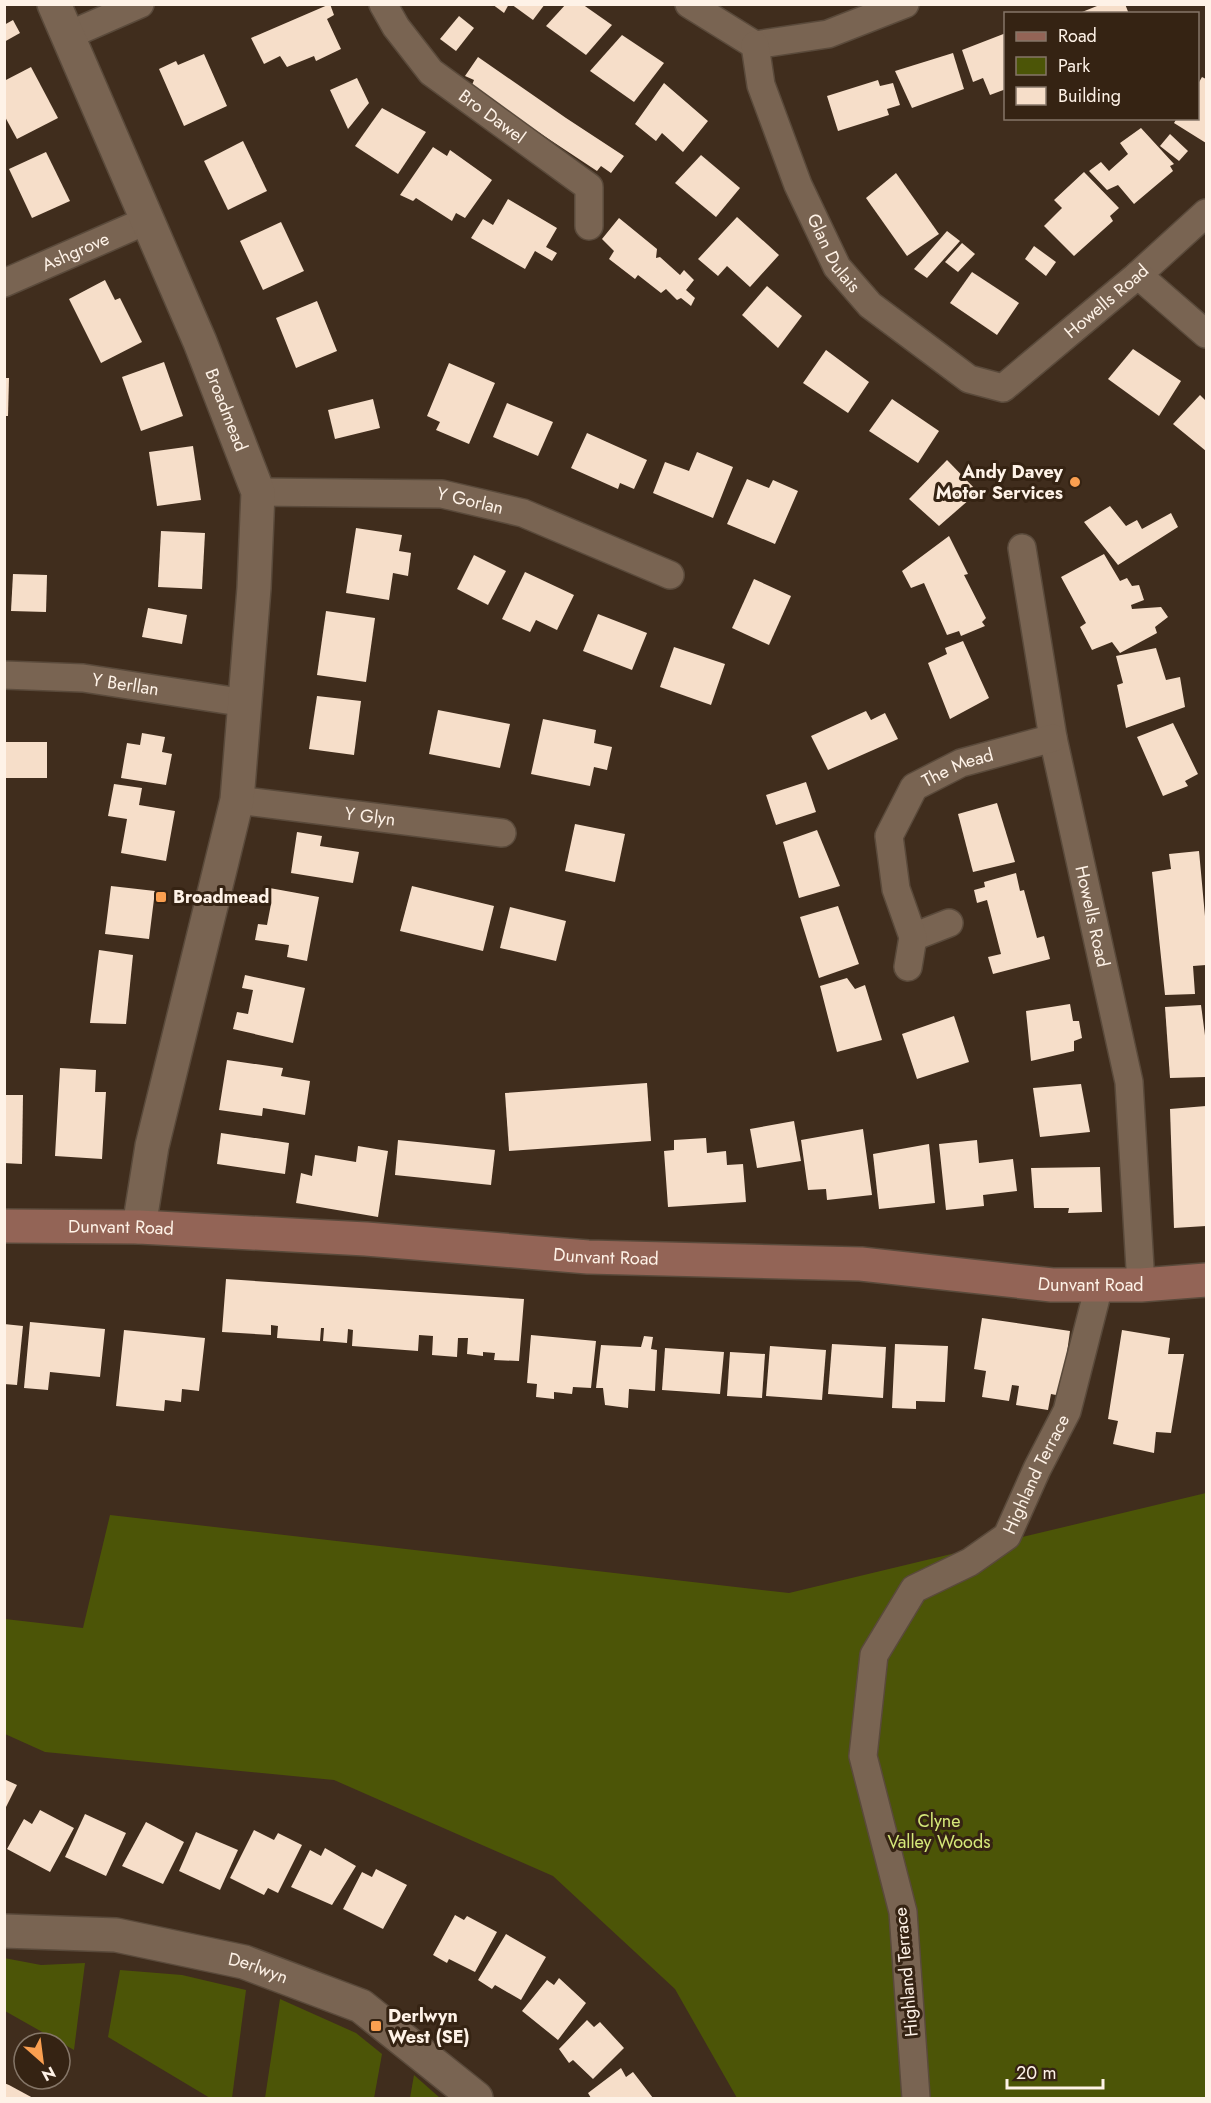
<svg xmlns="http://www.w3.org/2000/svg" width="1211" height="2103" viewBox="0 0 1211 2103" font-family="Jost,sans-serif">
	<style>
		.green { fill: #4c5507 }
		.building { fill: #f6dec9 }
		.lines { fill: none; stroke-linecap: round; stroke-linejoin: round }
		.minor-casing { stroke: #5a4a3b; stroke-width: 30 }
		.tertiary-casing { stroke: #5a4a3b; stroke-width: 36 }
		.secondary-casing { stroke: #5a4a3b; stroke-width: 36 }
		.minor { stroke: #796452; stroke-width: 27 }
		.tertiary { stroke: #796452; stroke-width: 33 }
		.secondary { stroke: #936456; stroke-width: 33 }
		.poi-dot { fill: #fa9f50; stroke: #352313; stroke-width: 2 }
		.labels { text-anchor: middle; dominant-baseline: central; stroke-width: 6; stroke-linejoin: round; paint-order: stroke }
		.street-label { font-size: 18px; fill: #fef2e7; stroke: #352313 }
		.poi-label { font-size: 18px; font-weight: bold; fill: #fef2e7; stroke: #352313; text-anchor: start }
		.park-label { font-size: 18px; fill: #d5e879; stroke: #352313 }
	</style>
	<rect width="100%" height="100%" fill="#402d1d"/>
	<g class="green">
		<polygon points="1206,1493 1206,2098 737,2098 675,1989 553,1876 334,1780 45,1752 5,1734 5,1619 83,1628 110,1515 789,1593"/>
		<polygon points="4,1958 41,1965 85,1963 74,2050 5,2011"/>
		<polygon points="120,1970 182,1975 246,1990 232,2098 210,2098 108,2037"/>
		<polygon points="280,1999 356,2033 382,2054 374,2098 265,2098"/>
		<polygon points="414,2075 440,2098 410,2098"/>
	</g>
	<g class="building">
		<polygon points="330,4 334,15 327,19 341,49 316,61 314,56 287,67 280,56 264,64 251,38"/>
		<polygon points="492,4 509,4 504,13"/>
		<polygon points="511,4 545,4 533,20"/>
		<polygon points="566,4 582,4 612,25 586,55 546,26"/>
		<polygon points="1102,4 1125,4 1129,14 1077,14"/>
		<polygon points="459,16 474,28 456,51 440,39"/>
		<polygon points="13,20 20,33 4,42 4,25"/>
		<polygon points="1006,33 1006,89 990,95 983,78 973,82 962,50"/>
		<polygon points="622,35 664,63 634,102 590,71"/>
		<polygon points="953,53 964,89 912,108 895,71"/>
		<polygon points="204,54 227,106 184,126 159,69 176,61 178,65"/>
		<polygon points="478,57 566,118 624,156 611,173 601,166 597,171 514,116 472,85 474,80 465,76"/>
		<polygon points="31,67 58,118 17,139 4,115 4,81"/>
		<polygon points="1202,77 1206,79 1206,143 1174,123 1177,118 1198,118 1198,84"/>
		<polygon points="357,78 369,103 348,129 330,90"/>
		<polygon points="878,80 880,86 893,83 900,105 887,109 889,115 838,131 827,96"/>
		<polygon points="664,83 708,121 683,152 662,133 656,141 635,124"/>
		<polygon points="382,108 426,132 398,174 355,146"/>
		<polygon points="1141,128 1174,164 1170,166 1173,171 1134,204 1118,185 1107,190 1089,171 1101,162 1109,171 1128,154 1120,143"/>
		<polygon points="1170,134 1188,151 1179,161 1160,146"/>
		<polygon points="243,141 267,191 228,210 204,161"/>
		<polygon points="433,147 447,156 450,150 492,180 465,218 456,213 452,221 416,198 413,201 400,195"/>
		<polygon points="46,152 70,201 32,218 9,169"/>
		<polygon points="701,155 740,188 716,217 675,183"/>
		<polygon points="1084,172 1119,208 1110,216 1113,221 1074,256 1044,226 1062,208 1054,200"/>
		<polygon points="896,173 939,234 907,256 866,198"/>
		<polygon points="508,199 557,228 546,247 557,253 552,261 535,251 525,269 471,238 483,219 493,225"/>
		<polygon points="737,217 779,255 750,287 727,266 718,276 698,259"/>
		<polygon points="619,218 657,249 656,258 660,257 680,275 684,270 694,280 686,290 695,298 691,306 681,298 677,300 666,289 661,293 638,275 635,279 609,259 614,251 602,239"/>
		<polygon points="281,222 304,271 263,290 240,241"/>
		<polygon points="947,231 960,241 927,278 914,269"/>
		<polygon points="962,243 975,254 958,272 945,262"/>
		<polygon points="1034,246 1056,262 1046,276 1025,259"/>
		<polygon points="972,272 1019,303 997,335 950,303"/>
		<polygon points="105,280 115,300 120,298 142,342 101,363 69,299"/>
		<polygon points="767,286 802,316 778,348 742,315"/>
		<polygon points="317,301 337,351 296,368 276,318"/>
		<polygon points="1133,349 1181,381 1159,416 1108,379"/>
		<polygon points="826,350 869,382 848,413 803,383"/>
		<polygon points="164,362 183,416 141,431 122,377"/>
		<polygon points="449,363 495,383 469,444 436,430 440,422 427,416"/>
		<polygon points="4,378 9,378 8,416 4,416"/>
		<polygon points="1200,395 1206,401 1206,451 1173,424"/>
		<polygon points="373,399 380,428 335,439 328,410"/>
		<polygon points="892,399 939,431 918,463 869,431"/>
		<polygon points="507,403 553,422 538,456 493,437"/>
		<polygon points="587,433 647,460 634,489 620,483 618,489 571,468"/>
		<polygon points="193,446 201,500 157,506 149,452"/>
		<polygon points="697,452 733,467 713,518 653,493 665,462 689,471"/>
		<polygon points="947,460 978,492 939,526 909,499"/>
		<polygon points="747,479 769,488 773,480 798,491 775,544 727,524"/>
		<polygon points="1110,506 1126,526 1137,520 1142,529 1171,513 1178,527 1118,565 1084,522"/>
		<polygon points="356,528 402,535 399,551 411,553 408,576 393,573 389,600 346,593"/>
		<polygon points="161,531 205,533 202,589 158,587"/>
		<polygon points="949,536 968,574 964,575 986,618 982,622 985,626 961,636 959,631 947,635 924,583 911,588 902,571"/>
		<polygon points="1104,554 1120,581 1127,578 1132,586 1139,585 1144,600 1131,605 1132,609 1161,607 1168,617 1155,627 1157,633 1120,653 1112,642 1092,650 1080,627 1086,623 1061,577"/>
		<polygon points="474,555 506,571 488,605 457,589"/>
		<polygon points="525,572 574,595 557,630 536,620 530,632 502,619"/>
		<polygon points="13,574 47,575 46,612 11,611"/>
		<polygon points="754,579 791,596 769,645 732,628"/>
		<polygon points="148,608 187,615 182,644 142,637"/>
		<polygon points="326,611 375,618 366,682 317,675"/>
		<polygon points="598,614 647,633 632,670 583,651"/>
		<polygon points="963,641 989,698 950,719 928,663 947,654 945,648"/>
		<polygon points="674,647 725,664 711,705 660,687"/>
		<polygon points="1156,648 1166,680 1180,677 1185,707 1126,728 1117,685 1123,683 1116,656"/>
		<polygon points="317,696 361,701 354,755 309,749"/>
		<polygon points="438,710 510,724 500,768 429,754"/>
		<polygon points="866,711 871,720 885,713 898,739 828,770 811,736"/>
		<polygon points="543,719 596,730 594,743 612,747 607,770 594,767 590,786 531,774"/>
		<polygon points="1173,723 1198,774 1185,781 1188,786 1163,796 1137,737"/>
		<polygon points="142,733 165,737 162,752 172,754 166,785 121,778 127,743 140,745"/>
		<rect x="4" y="742" width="43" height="36"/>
		<polygon points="806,782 816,812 776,825 766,795"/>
		<polygon points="114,784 142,788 139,805 175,811 166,861 121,853 127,819 108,816"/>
		<polygon points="997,803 1015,862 973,872 958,814"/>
		<polygon points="575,824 625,834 615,882 565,871"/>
		<polygon points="817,830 840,886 799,898 783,842"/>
		<polygon points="297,832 322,836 320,846 359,852 353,883 291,873"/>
		<polygon points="1199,851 1206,927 1206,965 1193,966 1195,994 1165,995 1152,872 1171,869 1169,854"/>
		<polygon points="1016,873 1020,891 1024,890 1037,938 1044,936 1050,959 993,974 988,957 1001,954 987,900 977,903 974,890 985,887 984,882"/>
		<polygon points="111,886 155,891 149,939 105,934"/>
		<polygon points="412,886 494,906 483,951 400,931"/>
		<polygon points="264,887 319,897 307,961 287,957 289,945 255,940 258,924 267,925 271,904 262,903"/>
		<polygon points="838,906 859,964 819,978 800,917"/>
		<polygon points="510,907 566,921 556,961 500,948"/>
		<polygon points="99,950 133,955 126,1024 90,1023"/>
		<polygon points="245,975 305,988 293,1043 233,1029 237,1012 248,1014 253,990 242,988"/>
		<polygon points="847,978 855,989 865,985 882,1040 837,1052 820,986"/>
		<polygon points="1070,1004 1073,1021 1079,1021 1082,1038 1074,1041 1074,1051 1031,1061 1026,1011"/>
		<polygon points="1201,1005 1206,1043 1206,1077 1170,1078 1165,1007"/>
		<polygon points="954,1016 969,1062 917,1079 902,1034"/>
		<polygon points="227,1060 283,1068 281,1076 310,1081 305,1115 263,1108 262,1116 219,1110"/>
		<polygon points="60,1068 96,1070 95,1092 106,1092 102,1159 55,1156"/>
		<polygon points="647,1083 651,1141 509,1151 505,1093"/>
		<polygon points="1081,1084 1090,1132 1040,1137 1033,1088"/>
		<polygon points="4,1095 23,1095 22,1164 4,1163"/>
		<polygon points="1206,1106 1206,1226 1174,1228 1170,1109"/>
		<polygon points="794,1121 801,1161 757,1168 750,1129"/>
		<polygon points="863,1129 872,1195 827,1200 826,1189 808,1190 801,1140"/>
		<polygon points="221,1133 289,1143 285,1174 217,1164"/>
		<polygon points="706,1138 707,1153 726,1151 727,1165 743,1164 746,1202 668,1207 664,1151 674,1150 674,1140"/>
		<polygon points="398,1140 495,1150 491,1185 395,1175"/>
		<polygon points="977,1140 979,1163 1013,1159 1017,1191 983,1195 984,1206 946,1210 939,1144"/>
		<polygon points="929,1144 935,1203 879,1209 873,1154"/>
		<polygon points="358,1146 388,1151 378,1217 296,1203 301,1173 312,1176 315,1155 356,1162"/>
		<polygon points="1100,1167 1102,1212 1068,1213 1069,1208 1034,1208 1031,1168"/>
		<polygon points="226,1279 524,1299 519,1361 494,1360 495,1353 483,1352 483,1356 467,1354 468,1338 458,1338 457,1357 432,1355 433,1336 419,1335 418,1351 352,1346 353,1330 348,1329 347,1343 323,1341 324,1328 321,1328 320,1341 277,1338 278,1326 271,1325 271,1335 222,1332"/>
		<polygon points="982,1318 1070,1331 1061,1396 1051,1394 1048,1410 1016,1405 1019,1386 1012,1385 1009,1401 982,1397 986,1371 974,1369"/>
		<polygon points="30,1322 105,1329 100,1377 50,1372 48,1390 24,1388"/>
		<polygon points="4,1324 23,1326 17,1385 4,1384"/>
		<polygon points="124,1330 205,1338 199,1391 182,1389 181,1402 165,1400 164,1411 116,1406"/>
		<polygon points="1122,1330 1170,1338 1168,1354 1184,1354 1171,1433 1156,1432 1154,1453 1113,1444 1118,1421 1108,1419"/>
		<polygon points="531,1335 596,1341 591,1388 573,1387 572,1394 554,1392 554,1399 536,1397 537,1384 527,1383"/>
		<polygon points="644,1336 653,1337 651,1349 657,1350 655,1391 629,1389 628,1408 605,1405 603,1388 596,1388 601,1345 641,1347"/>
		<polygon points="832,1344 886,1347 883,1398 828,1394"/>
		<polygon points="895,1344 948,1346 945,1402 916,1401 916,1409 892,1408"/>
		<polygon points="770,1346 826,1350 822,1400 766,1396"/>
		<polygon points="665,1348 724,1352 720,1394 662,1390"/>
		<polygon points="730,1352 765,1354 762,1398 727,1396"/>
		<polygon points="4,1779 17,1785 4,1811"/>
		<polygon points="40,1810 74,1828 50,1872 7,1849 24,1819 32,1824"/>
		<polygon points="85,1814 126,1833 106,1876 65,1857"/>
		<polygon points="146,1822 184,1842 163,1884 122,1866"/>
		<polygon points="254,1830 274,1840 278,1833 302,1845 278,1893 268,1888 264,1895 230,1878"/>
		<polygon points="196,1832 238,1850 220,1890 179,1871"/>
		<polygon points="325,1848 356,1866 332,1905 291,1887 310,1850 321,1856"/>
		<polygon points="376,1869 407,1885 383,1929 343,1909 362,1872 372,1877"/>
		<polygon points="455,1915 464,1920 467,1916 497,1932 475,1972 449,1959 447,1963 433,1955"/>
		<polygon points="506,1934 546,1957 521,2000 495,1985 492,1989 478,1980"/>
		<polygon points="559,1978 586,2003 558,2040 522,2011 547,1980 554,1985"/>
		<polygon points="587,2020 594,2027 600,2022 624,2048 593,2079 573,2060 569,2063 559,2049"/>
		<polygon points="621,2068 626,2077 633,2072 653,2098 591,2098 588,2093"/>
		<polygon points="4,2083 9,2085 33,2098 4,2098"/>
	</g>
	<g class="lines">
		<g class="minor-casing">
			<g id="minor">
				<path id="s1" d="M383 4 396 27 431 72 589 187V226"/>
				<polyline points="689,4 755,45 828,34 905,4"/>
				<polyline points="69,35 140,4"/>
				<path id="s2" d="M755 45 761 85 798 185 837 267 870 305 969 379 1003 388 1138 275 1206 213"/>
				<polyline points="1138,275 1206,334"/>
				<path id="s3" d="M4 283 148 220"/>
				<path id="s4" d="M258 492 442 494 523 513 670 575"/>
				<path id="s5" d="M1022 548 1053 738 1129 1082 1141 1285"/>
				<path id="s6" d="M4 675 83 678 246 703"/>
				<path id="s7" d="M237 800 502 833"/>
				<polyline points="913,937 949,923"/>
				<path id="s8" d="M908 967 913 937 896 889 889 836 914 787 961 763 1053 738"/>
				<path id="s9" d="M916 2098 903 1912 863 1756 874 1655 914 1589 970 1562 1007 1536 1037 1469 1067 1411 1099 1286"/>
			</g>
		</g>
		<g class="tertiary-casing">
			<g id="tertiary">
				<path id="s10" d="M54 4 200 342 258 492 254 588 237 800 152 1146 139 1227"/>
				<path id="s11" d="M4 1931 116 1935 244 1962 361 2006 476 2098"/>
			</g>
		</g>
		<g class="secondary-casing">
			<g id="secondary">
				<path id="s12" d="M4 1226 139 1227 366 1239 588 1257 861 1264 1052 1285H1141L1206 1280"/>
			</g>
		</g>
		<use href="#minor" class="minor"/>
		<use href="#tertiary" class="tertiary"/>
		<use href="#secondary" class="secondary"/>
	</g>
	<g class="poi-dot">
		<circle cx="1075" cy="482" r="6"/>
		<rect x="155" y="891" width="12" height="12" rx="3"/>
		<rect x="370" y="2020" width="12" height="12" rx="3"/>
	</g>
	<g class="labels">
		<g class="street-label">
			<text stroke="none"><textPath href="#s1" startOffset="159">Bro Dawel</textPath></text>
			<text stroke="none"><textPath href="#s2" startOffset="224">Glan Dulais</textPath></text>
			<text stroke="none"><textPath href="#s3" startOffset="78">Ashgrove</textPath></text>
			<text stroke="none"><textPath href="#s2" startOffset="582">Howells Road</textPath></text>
			<text stroke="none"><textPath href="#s10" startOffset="441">Broadmead</textPath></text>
			<text stroke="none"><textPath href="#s4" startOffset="213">Y Gorlan</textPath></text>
			<text stroke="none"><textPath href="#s6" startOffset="122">Y Berllan</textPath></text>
			<text stroke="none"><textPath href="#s8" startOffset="238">The Mead</textPath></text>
			<text stroke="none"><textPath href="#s7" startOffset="134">Y Glyn</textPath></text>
			<text stroke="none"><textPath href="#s5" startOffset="375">Howells Road</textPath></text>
			<text stroke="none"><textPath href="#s12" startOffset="117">Dunvant Road</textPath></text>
			<text stroke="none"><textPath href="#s12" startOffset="603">Dunvant Road</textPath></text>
			<text stroke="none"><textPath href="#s12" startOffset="1089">Dunvant Road</textPath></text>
			<text stroke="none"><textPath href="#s9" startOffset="702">Highland Terrace</textPath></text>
			<text stroke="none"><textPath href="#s11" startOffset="258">Derlwyn</textPath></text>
			<text transform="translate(906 1972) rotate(-95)">Highland Terrace</text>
		</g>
		<g class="poi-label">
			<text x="1063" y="472" text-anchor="end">Andy Davey<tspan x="1063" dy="21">Motor Services</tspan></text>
			<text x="173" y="897">Broadmead</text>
			<text x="388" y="2016">Derlwyn<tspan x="388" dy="21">West (SE)</tspan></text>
		</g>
		<g class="park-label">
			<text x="939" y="1821">Clyne<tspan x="939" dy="21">Valley Woods</tspan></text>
		</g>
	</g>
	<rect width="1211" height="2103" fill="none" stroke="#fef2e7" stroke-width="12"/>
	<rect x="1004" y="12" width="195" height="108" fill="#352313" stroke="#857668" stroke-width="1.5"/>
	<rect x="1016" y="32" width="30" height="9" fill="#936456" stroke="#857668" stroke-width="1.5"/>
	<text x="1058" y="42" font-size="18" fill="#fef2e7">Road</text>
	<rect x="1016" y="57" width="30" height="18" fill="#4c5507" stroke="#857668" stroke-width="1.5"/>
	<text x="1058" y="72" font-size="18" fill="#fef2e7">Park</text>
	<rect x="1016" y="87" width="30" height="18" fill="#f6dec9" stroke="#857668" stroke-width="1.5"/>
	<text x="1058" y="102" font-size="18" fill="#fef2e7">Building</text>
	<g transform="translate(42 2061) rotate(152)"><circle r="28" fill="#352313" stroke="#857668" stroke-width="1.5"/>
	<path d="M0-4.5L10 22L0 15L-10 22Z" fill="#fa9f50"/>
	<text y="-9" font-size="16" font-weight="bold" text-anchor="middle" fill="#fef2e7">N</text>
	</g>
	<path d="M1007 2079v9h96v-9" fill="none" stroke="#fef2e7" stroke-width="3"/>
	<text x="1016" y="2079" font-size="18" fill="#fef2e7" stroke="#352313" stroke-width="4.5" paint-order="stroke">20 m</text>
</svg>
